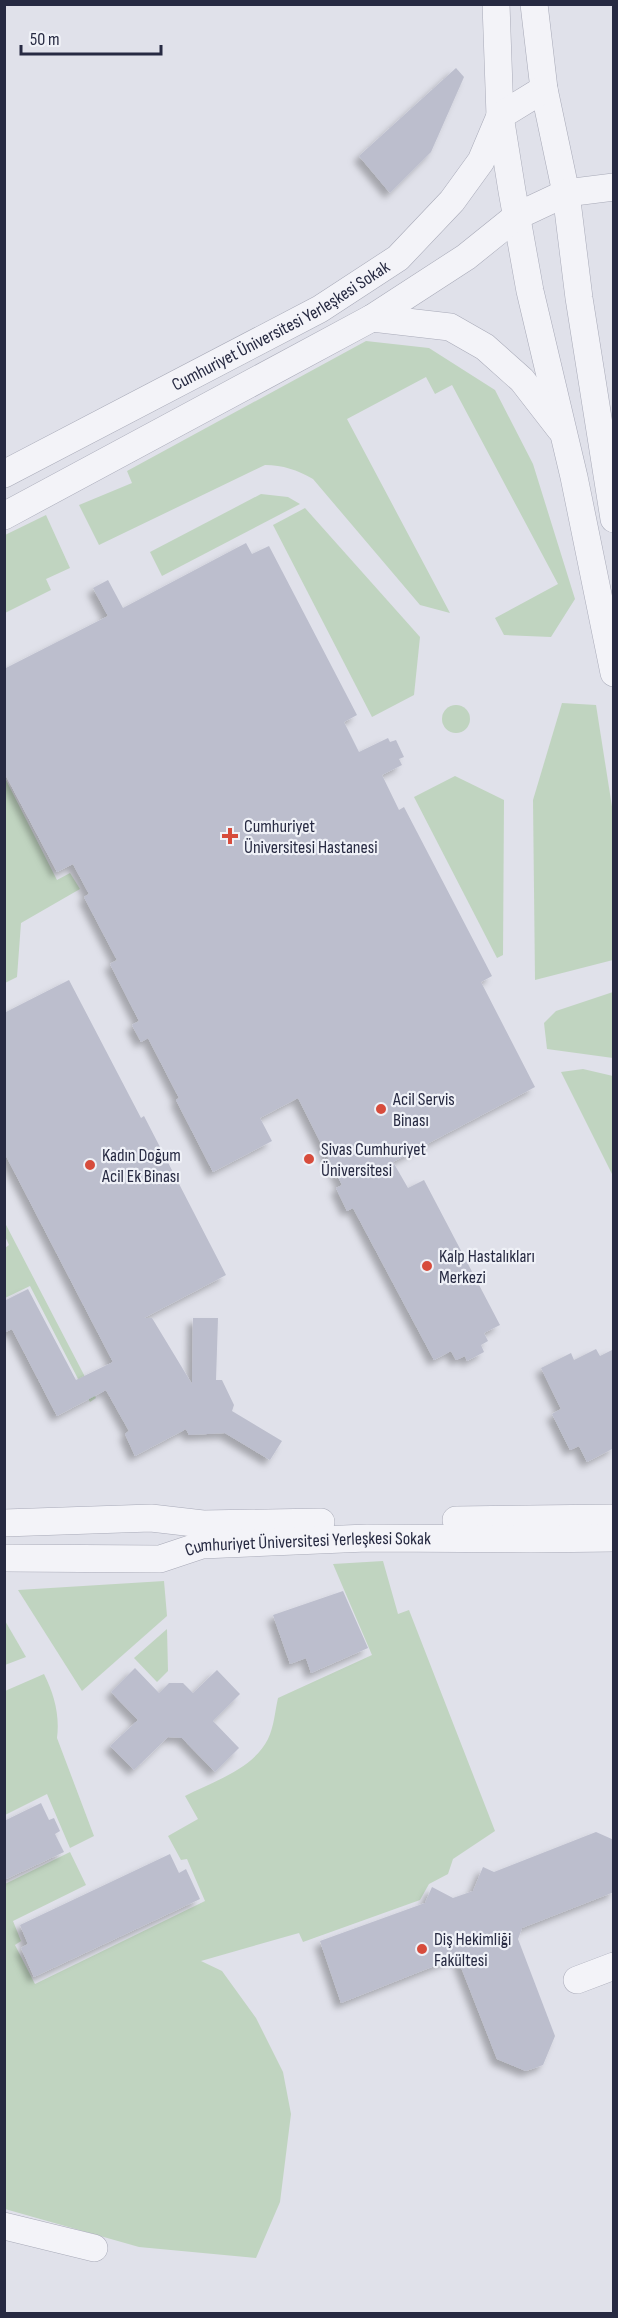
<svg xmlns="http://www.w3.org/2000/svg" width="618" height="2318" viewBox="0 0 618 2318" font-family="'Sofia Sans Condensed',sans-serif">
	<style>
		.green { fill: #c0d4c0 }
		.building { fill: #bcbecd; filter: url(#shadow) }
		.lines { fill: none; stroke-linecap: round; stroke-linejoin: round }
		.minor-casing { stroke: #a8aab8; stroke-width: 28 }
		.minor { stroke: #f3f3f8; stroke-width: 27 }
		.poi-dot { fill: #d74c3c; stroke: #eff1f7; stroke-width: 2 }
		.labels { text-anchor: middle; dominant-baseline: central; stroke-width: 4.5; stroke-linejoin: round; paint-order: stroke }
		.street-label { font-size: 18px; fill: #272a42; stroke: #eff1f7 }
		.poi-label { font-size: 18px; fill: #272a42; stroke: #eff1f7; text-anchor: start }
	</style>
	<defs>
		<filter id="shadow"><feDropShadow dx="-5.5" dy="5.5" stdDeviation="3" flood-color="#0004"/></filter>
	</defs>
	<rect width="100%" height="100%" fill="#e0e1ea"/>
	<g class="green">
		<path d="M366 341 429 348 495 390 533 464 575 599 551 637 504 635 495 618 558 584 452 385 435 394 426 377 347 419 450 613 420 605 313 479C297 470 283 465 265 465L99 545 79 505 132 483 127 471Z"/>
		<polygon points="261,494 288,497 300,504 162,576 150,552"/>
		<polygon points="305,508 420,637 414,695 372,717 273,525"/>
		<polygon points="46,515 70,568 46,579 51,590 5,613 5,535"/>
		<polygon points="562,703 596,705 613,813 613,960 535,980 533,800"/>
		<circle cx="456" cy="719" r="14"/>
		<polygon points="4,776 57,880 70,873 80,889 21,923 17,977 5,983"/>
		<polygon points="455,776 504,800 503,955 497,958 414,797"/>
		<polygon points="613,992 613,1058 547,1049 544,1023 556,1011"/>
		<polygon points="583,1069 613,1076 613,1176 561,1072"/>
		<polygon points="4,1221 96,1398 90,1402 30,1286 5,1298 5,1248 9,1245 5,1236"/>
		<path d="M383 1561 398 1614 409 1610 495 1831 453 1859 448 1874 429 1884 420 1900 303 1942 299 1933 201 1961 222 1971 256 2018 283 2072 291 2114 280 2202 256 2258 139 2247 5 2209V1884L70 1852 86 1885 13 1921 21 1941 15 1945 35 1984 205 1901 187 1859 181 1860 168 1836 198 1819 185 1796C214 1781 253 1769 268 1739 274 1727 275 1711 278 1698L372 1655 333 1564Z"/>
		<polygon points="164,1581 167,1616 82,1691 18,1590"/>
		<polygon points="4,1619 26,1657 5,1665 4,1665"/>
		<polygon points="167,1629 168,1671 157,1682 134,1658"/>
		<path d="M44 1674C54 1694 60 1715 57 1738L94 1836 70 1848 47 1794 5 1815V1691Z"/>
	</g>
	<g class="building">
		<polygon points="456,68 464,77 431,152 390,193 359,156"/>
		<polygon points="246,543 252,554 269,546 357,715 344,722 359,752 388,738 390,742 396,740 404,757 399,759 402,765 382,775 399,810 404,807 492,976 481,982 535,1087 393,1162 408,1188 424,1180 500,1325 484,1333 488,1341 481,1345 484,1352 467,1361 465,1356 456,1360 451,1351 434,1360 353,1208 347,1211 336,1188 342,1185 298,1098 260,1118 272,1141 213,1172 176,1100 179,1098 148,1038 141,1042 132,1025 139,1021 110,964 117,960 84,897 89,894 73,864 57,872 4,772 4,669 108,616 93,588 108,580 123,608"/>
		<polygon points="69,980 141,1118 144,1116 226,1275 144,1318 152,1318 192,1384 193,1318 218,1318 216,1380 222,1380 234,1405 232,1411 282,1441 270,1460 225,1433 189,1435 186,1429 135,1456 125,1434 129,1431 106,1390 57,1416 12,1329 4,1333 4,1301 28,1289 76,1380 113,1362 4,1152 4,1013"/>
		<polygon points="596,1349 600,1356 614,1349 614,1448 587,1462 579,1446 570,1450 552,1414 561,1409 541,1368 571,1353 574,1360"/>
		<polygon points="343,1591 368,1648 311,1673 306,1658 290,1664 273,1615"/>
		<polygon points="135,1668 159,1693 169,1683 183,1683 193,1693 217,1670 240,1694 213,1721 239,1748 215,1772 182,1738 168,1737 134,1770 110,1746 138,1720 111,1692"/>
		<polygon points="41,1803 49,1820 54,1818 60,1831 55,1834 64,1852 4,1880 4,1821"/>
		<polygon points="596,1832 614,1840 614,1892 522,1928 518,1939 555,2036 543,2065 526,2071 497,2059 457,1957 341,2003 320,1941 425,1903 432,1887 453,1898 473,1891 483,1867 494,1872"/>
		<polygon points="170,1854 179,1873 186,1869 200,1899 34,1977 21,1948 28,1944 20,1925"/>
	</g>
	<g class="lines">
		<g class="minor-casing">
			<g id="minor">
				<polyline points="496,4 500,116 512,191 530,291 574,477 614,673"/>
				<polyline points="534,4 544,89 566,193 579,298 614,519"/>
				<polyline points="372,318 450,327 485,347 522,380 560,429"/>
				<path id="s1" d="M4 474 320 309 398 258 452 201 481 161 500 116 544 89"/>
				<polyline points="4,516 372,318 466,257 517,216 566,193 614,187"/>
				<polyline points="456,1520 614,1518"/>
				<polyline points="4,1523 151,1518 203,1524 321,1522"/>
				<path id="s2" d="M4 1558 160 1559 202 1545 367 1538 531 1539 614 1538"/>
				<polyline points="577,1980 614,1966"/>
				<polyline points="4,2226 94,2248"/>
			</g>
		</g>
		<use href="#minor" class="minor"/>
	</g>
	<g class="poi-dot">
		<path d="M227 827h6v6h6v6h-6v6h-6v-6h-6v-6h6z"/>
		<circle cx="381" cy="1109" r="6"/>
		<circle cx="309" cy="1159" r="6"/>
		<circle cx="90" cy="1165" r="6"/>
		<circle cx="427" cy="1266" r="6"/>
		<circle cx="422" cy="1949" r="6"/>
	</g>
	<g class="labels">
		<g class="street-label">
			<text stroke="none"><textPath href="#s1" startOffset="314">Cumhuriyet Üniversitesi Yerleşkesi Sokak</textPath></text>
			<text stroke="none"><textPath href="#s2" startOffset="306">Cumhuriyet Üniversitesi Yerleşkesi Sokak</textPath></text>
		</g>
		<g class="poi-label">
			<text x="244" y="826">Cumhuriyet<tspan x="244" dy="21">Üniversitesi Hastanesi</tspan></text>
			<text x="393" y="1099">Acil Servis<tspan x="393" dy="21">Binası</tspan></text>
			<text x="321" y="1149">Sivas Cumhuriyet<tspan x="321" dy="21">Üniversitesi</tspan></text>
			<text x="102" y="1155">Kadın Doğum<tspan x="102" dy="21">Acil Ek Binası</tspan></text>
			<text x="439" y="1256">Kalp Hastalıkları<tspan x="439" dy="21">Merkezi</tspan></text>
			<text x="434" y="1939">Diş Hekimliği<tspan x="434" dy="21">Fakültesi</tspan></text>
		</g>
	</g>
	<rect width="618" height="2318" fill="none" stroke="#272a42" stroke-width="12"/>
	<path d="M21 45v9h140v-9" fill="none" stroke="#272a42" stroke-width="3"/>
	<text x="30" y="45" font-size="18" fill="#272a42" stroke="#eff1f7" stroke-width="4.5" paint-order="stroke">50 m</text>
</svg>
